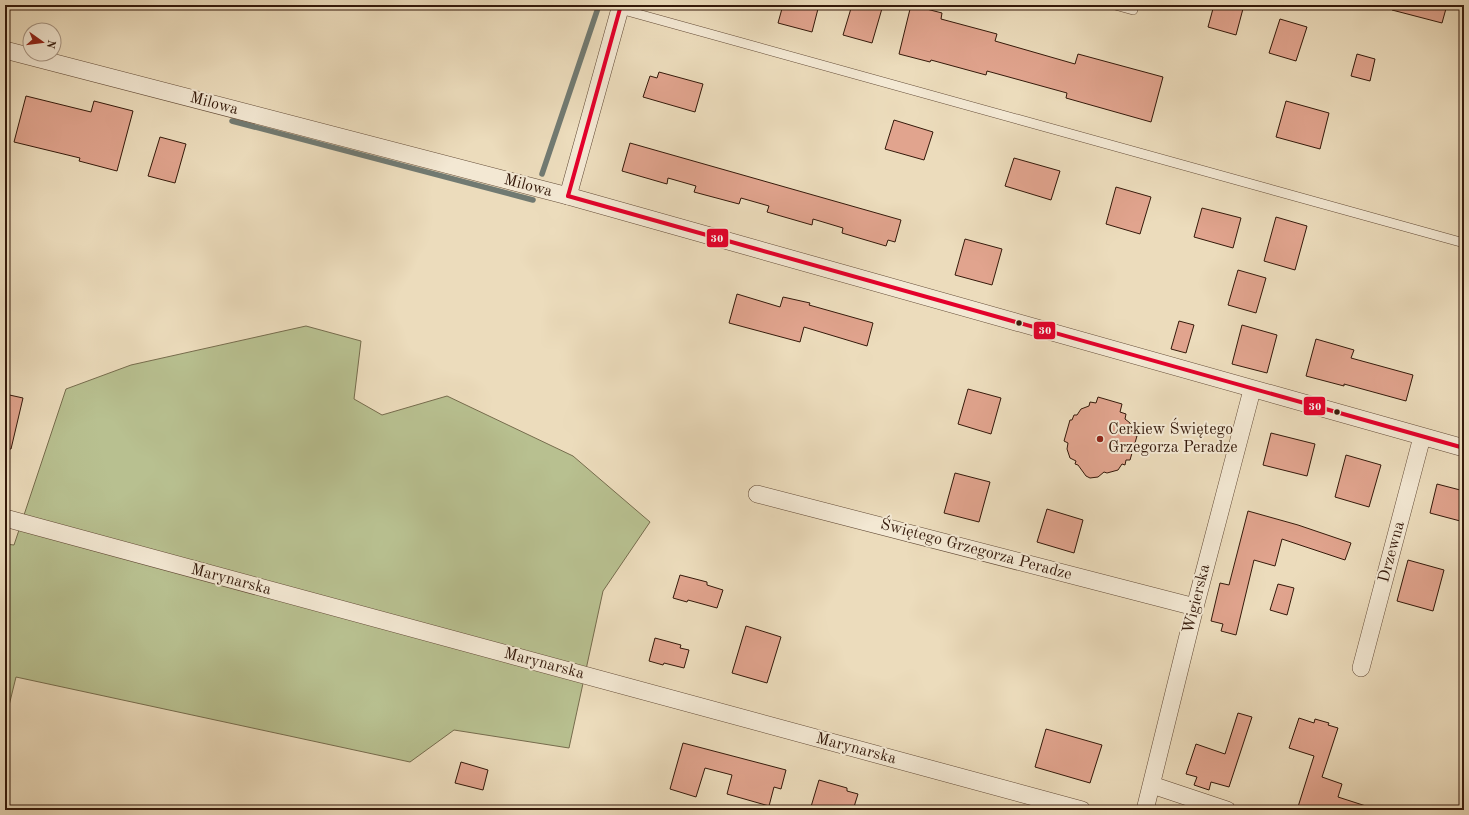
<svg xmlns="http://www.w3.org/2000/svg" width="1469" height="815" viewBox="0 0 1469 815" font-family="'Old Standard TT',serif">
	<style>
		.green { fill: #b8c090; stroke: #766c4d }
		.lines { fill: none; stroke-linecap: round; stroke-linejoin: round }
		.stream { stroke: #717a72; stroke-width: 5.5 }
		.building { fill: #e1a48e; stroke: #34190a }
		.service-casing { stroke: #624a36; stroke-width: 10 }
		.minor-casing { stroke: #624a36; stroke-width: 18 }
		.service { stroke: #f3e8d3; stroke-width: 9 }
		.minor { stroke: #f3e8d3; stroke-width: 17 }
		.bus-1-casing { stroke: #f3e8d3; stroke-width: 7 }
		.bus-1 { stroke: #e4002b; stroke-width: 4 }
		.bus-dot { fill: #34190a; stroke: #f3e8d3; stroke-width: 1.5 }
		.poi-dot { fill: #8f2418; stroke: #f3e8d3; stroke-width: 1.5 }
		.labels { text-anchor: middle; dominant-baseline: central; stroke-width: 4; stroke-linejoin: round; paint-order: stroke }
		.street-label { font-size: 16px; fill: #34190a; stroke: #f3e8d3 }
		.poi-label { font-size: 16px; fill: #34190a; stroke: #f3e8d3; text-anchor: start }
		.line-badge { stroke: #f3e8d3; stroke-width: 1.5 }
		.badge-label { font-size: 11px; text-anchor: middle; font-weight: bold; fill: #fff }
	</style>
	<rect width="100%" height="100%" fill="#ecdcbc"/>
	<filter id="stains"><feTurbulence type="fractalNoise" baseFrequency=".005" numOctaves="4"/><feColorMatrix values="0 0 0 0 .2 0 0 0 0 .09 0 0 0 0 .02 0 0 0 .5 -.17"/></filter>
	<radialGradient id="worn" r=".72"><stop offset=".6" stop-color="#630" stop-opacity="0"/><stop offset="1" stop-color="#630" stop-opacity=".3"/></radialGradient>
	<polygon class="green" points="306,326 361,341 354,399 382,415 447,396 573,456 650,522 603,591 569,748 454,730 410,762 16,677 5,722 5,544 14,545 66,389 131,365"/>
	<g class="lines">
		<g class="stream">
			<polyline points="232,121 533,200"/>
			<polyline points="542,174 599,5"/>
		</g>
	</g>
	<g class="building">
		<polygon points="783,5 819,5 812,32 778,23"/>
		<polygon points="852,5 883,5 872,43 843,35"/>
		<polygon points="911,5 942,13 941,19 997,34 995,41 1075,64 1078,54 1163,77 1151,122 1066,98 1067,93 987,71 986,75 931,60 930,62 899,54"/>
		<polygon points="1214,5 1244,5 1236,35 1208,27"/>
		<polygon points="1392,5 1447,5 1442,23 1392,10"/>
		<polygon points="1280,19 1307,27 1296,61 1269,53"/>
		<polygon points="1357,54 1375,59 1370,81 1351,76"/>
		<polygon points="659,72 703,84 695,112 643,97 650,76 657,78"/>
		<polygon points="26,96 91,112 94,101 133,111 117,171 79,161 80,158 14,142"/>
		<polygon points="1286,101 1329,113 1320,149 1276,137"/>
		<polygon points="894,120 933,132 924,160 885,149"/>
		<polygon points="160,137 186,144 175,183 148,176"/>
		<polygon points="630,143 901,220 895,242 888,240 886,246 842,233 843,228 813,219 812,225 767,212 769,206 741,198 739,204 694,192 696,186 668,178 667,184 622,171"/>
		<polygon points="1014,158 1060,171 1051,200 1005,186"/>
		<polygon points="1116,187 1151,197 1140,234 1106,224"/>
		<polygon points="1202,208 1241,218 1233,248 1194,237"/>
		<polygon points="1276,217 1307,226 1295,270 1264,261"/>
		<polygon points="965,239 1002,249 992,285 955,275"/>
		<polygon points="1238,270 1266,278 1256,313 1228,305"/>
		<polygon points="737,294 780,307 783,297 810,303 809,305 873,323 867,346 804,327 800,342 729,323"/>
		<polygon points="1179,321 1194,325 1186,353 1171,349"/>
		<polygon points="1242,325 1277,335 1267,373 1232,364"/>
		<polygon points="1316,339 1354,350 1351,358 1413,375 1406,401 1344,384 1344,386 1306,376"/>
		<polygon points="968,389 1001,398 991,434 958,424"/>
		<polygon points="5,394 23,398 11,449 5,449"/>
		<polygon points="1098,397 1122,404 1120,412 1126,414 1125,419 1130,423 1133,435 1137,436 1130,460 1126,460 1125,465 1122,464 1118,470 1107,473 1104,472 1098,477 1090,478 1086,476 1078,465 1075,464 1076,461 1070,458 1067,449 1068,443 1064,441 1070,420 1072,420 1074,415 1077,415 1081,409 1089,406 1090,402 1096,403"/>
		<polygon points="1271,433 1315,444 1307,476 1263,465"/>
		<polygon points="1346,455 1381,465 1369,507 1335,497"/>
		<polygon points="955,473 990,482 979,522 944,513"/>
		<polygon points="1437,484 1464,491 1464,522 1430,513"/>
		<polygon points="1047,509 1083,520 1074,553 1037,542"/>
		<polygon points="1248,511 1298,525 1351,543 1345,560 1282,539 1275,566 1254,560 1236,635 1221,631 1223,624 1211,621 1220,583 1229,585"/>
		<polygon points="1408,560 1444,570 1433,611 1397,601"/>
		<polygon points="680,575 707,582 707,585 723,590 717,608 688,600 687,602 673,598"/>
		<polygon points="1278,584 1294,588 1287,615 1270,610"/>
		<polygon points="746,626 781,637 767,683 732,673"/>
		<polygon points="655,638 681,645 680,648 689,650 684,668 664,663 663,665 649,661"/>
		<polygon points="1238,713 1252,717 1229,787 1211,782 1209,790 1194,785 1197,777 1186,774 1196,744 1225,754"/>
		<polygon points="1299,718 1314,723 1315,719 1329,723 1328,725 1338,728 1322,777 1342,784 1338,797 1369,807 1368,810 1297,810 1314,756 1289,748"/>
		<polygon points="1046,729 1102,745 1090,783 1035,767"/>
		<polygon points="683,743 786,770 781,789 774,787 769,806 727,794 732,775 705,768 696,797 670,789"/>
		<polygon points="461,762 488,770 483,790 455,783"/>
		<polygon points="819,780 847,788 847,791 858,794 853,810 810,810"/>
	</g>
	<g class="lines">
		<g class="service-casing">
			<g id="service">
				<polyline points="1115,5 1133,10"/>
				<polyline points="620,9 1464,243"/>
			</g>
		</g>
		<g class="minor-casing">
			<g id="minor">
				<polyline points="5,50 568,196 1464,448"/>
				<polyline points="568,196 621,5"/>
				<polyline points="757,494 1195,607"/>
				<polyline points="5,518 1082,810"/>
				<polyline points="1361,668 1422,437"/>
				<polyline points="1152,785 1227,810"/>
				<polyline points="1145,810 1195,607 1252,390"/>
			</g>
		</g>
		<use href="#service" class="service"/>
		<use href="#minor" class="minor"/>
		<g class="bus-1-casing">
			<g id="bus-1">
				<polyline points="568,196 1464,448"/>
				<polyline points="568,196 621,5"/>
			</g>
		</g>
		<use href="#bus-1" class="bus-1"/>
	</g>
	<g class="bus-dot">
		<circle cx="1019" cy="323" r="3.5"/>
		<circle cx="1337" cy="412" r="3.5"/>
	</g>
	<circle class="poi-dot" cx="1100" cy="439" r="4"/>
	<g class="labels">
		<g class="street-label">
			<text transform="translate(214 104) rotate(15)">Milowa</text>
			<text transform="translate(528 186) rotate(15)">Milowa</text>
			<text transform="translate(976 550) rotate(15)">Świętego Grzegorza Peradze</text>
			<text transform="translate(1392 552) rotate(-75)">Drzewna</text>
			<text transform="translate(231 580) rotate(15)">Marynarska</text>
			<text transform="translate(1197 599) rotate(-76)">Wigierska</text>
			<text transform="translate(544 664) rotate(15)">Marynarska</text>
			<text transform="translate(856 749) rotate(15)">Marynarska</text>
		</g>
		<g class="poi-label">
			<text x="1108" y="430">Cerkiew Świętego<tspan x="1108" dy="18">Grzegorza Peradze</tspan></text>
		</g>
	</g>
	<g class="line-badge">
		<rect x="706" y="228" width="23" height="20" rx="4" fill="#e4002b"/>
		<rect x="1033" y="321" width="23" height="19" rx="4" fill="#e4002b"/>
		<rect x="1303" y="396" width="23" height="20" rx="4" fill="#e4002b"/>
	</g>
	<g class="badge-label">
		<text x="717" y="242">30</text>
		<text x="1045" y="334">30</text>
		<text x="1315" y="410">30</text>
	</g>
	<rect width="1469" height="815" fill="none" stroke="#ecdcbc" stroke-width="20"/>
	<rect x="6" y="6" width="1457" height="803" fill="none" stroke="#34190a" stroke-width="2"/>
	<rect x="10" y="10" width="1449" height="795" fill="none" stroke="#34190a"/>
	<g transform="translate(42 42) rotate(104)"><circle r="19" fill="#f3e8d3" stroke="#a79583"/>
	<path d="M0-3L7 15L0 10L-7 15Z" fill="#8f2418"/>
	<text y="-6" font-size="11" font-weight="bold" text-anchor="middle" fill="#34190a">N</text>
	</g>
	<rect width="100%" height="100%" filter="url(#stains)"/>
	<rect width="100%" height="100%" fill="url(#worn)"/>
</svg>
